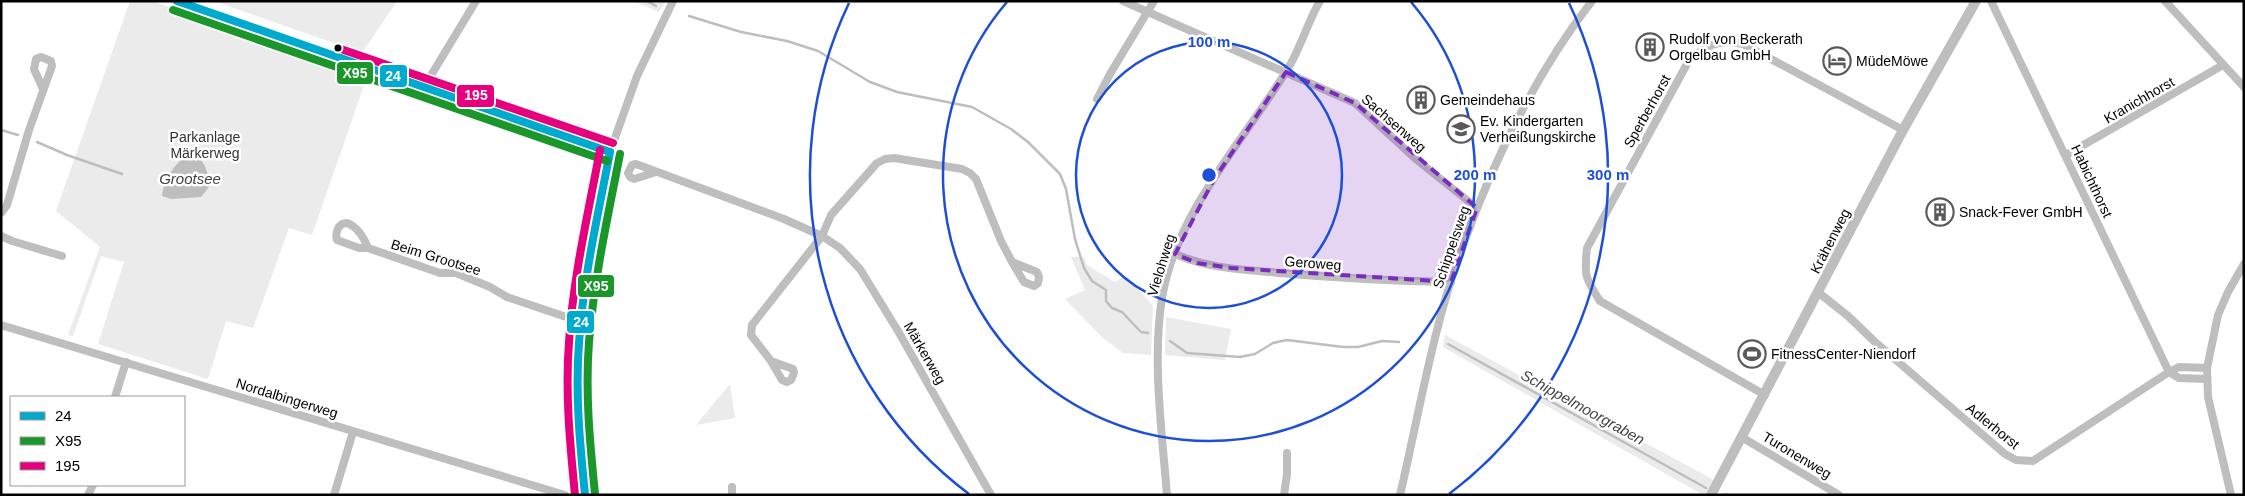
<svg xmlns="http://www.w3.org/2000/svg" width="2245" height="496" viewBox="0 0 2245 496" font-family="Helvetica,sans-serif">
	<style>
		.green { fill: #ebebeb }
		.water { fill: #bebebe }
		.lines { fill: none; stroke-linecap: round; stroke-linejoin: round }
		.stream { stroke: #bebebe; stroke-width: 2.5 }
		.minor { stroke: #bebebe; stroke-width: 8 }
		.tertiary { stroke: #bebebe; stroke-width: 10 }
		.bus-1-casing { stroke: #fff; stroke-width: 11 }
		.bus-2-casing { stroke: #fff; stroke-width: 11 }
		.bus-3-casing { stroke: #fff; stroke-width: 11 }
		.bus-1 { stroke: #00a9ce; stroke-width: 8 }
		.bus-2 { stroke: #1a962b; stroke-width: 8 }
		.bus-3 { stroke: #e5007d; stroke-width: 8 }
		.marked { fill: #7b2cbf; fill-opacity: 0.2; stroke: #7b2cbf; stroke-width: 4; stroke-dasharray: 10 6; stroke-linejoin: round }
		.ring { fill: none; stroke: #1d4ed8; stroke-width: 2.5 }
		.bus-dot { fill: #000; stroke: #fff; stroke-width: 2 }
		.labels { text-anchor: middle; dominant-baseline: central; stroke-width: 5; stroke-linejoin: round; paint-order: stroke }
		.poi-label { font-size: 14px; fill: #000; stroke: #fff; text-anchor: start }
		.street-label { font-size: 14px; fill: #000; stroke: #fff }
		.park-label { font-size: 14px; fill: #323232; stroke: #fff }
		.water-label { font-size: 15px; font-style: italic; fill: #434343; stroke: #fff }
		.centre { fill: #1d4ed8; stroke: #fff; stroke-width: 2.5 }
		.ring-label { font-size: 15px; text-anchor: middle; font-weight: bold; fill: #1d4ed8; stroke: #fff; stroke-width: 5; stroke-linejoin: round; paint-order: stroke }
		.line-badge { stroke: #fff; stroke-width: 2 }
		.badge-label { font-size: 14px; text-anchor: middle; font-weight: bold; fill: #fff }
	</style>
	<rect width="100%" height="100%" fill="#fff"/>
	<g class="green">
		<polygon points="130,1 152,1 368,74 312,235 289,228 253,328 226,321 208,379 98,344 124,262 101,256 73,336 68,335 100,247 56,211"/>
		<polygon points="214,1 397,1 362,53"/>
		<polygon points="633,1 660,1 665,3 659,12"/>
		<polygon points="1071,257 1084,257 1087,265 1115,282 1126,275 1153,306 1151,355 1123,353 1103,338 1065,299 1085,290"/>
		<polygon points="1166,317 1231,329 1225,360 1165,355"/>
		<polygon points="1445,335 1714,480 1707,495 1703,495 1443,347"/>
		<polygon points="730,384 735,418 696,425"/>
	</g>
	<path class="water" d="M190 154C205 156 209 175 209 187L201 197 171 199 162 196C163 181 176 160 190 154Z"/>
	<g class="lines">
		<g class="stream">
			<polyline points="647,1 656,6"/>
			<polyline points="689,16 741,32 787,41 818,51 870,82 897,92 972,107 1011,129 1028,142 1060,174 1066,189 1075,239 1084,268 1092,281 1106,290 1106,301 1112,308 1122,312 1141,332 1148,333"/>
			<polyline points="1,130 18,135"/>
			<polyline points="37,142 67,155 122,174"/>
			<polyline points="1170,341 1187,353 1240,357 1255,354 1273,343 1287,340 1343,347 1358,347 1382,341 1399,342"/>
			<polyline points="1448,344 1706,488"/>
			<polyline points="1725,494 1727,495"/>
		</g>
		<g class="minor">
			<polyline points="1123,1 1355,103 1417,160 1477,208"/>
			<polyline points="1991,1 2169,372"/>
			<polyline points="2165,1 2244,87"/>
			<polyline points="424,87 476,1"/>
			<polyline points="1097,99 1110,74 1154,1"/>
			<polyline points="610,152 637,76 673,1"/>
			<polyline points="2066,155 2223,65"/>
			<polyline points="656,172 634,179 630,177 628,173 632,165 636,164 784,219 822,236 840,248 860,269 898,331 991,495"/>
			<polyline points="1,213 7,205 29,130 52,66 51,61 41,57 36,59 34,69 43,89"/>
			<polyline points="1,236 12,241 62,256"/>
			<path d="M368 248C364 238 358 227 347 223 338 223 335 233 337 240L359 248H368L440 273H456L490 287 507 297 581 322"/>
			<path d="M1175 254C1210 269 1242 269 1279 273 1336 278 1394 281 1451 282"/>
			<polyline points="1819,293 1848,316 1874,341 2005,454 2016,460 2033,461 2169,372 2179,367 2207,368"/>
			<polyline points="1,325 565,495"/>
			<polyline points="771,361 793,369 794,373 791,380 787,382 782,380 771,361 751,335 752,325 822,236 831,215 877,163 885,159 894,158 962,169 970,173 976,179 1001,241 1012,262 1037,272 1039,277 1038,283 1034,286 1024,282 1012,262"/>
			<polyline points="2169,372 2179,378 2206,379"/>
			<path d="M1765 395 1600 301C1585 278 1584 276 1587 248L1688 62C1704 45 1720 39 1743 44L1903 130"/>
			<polyline points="115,397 126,362"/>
			<polyline points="1743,438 1839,495"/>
			<polyline points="88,495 93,485"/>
			<polyline points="334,495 353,432"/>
			<polyline points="732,495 732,487"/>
			<path d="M1167 495C1162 432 1152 360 1162 298 1176 212 1243 142 1287 70 1301 48 1307 23 1320 1"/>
			<polyline points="1284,495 1287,474 1287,453"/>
			<path d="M1400 495C1419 414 1434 322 1463 245 1494 160 1536 73 1592 1"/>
			<polyline points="2231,495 2208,397 2207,368 2218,315 2228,292 2244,264"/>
		</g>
		<g class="tertiary">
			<path d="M176 1 610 152C600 208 587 264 581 321 574 378 579 437 585 495"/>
			<polyline points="1711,495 1903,130 1976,1"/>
		</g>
		<g class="bus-1-casing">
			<g id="bus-1">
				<polyline points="177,1 610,152"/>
				<path d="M585 495C580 444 575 394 579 343 583 279 598 215 610 152"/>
			</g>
		</g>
		<g class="bus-2-casing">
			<g id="bus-2">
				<polyline points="173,10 607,161"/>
				<path d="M595 494C590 444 585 393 589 342 594 278 608 216 620 154"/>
			</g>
		</g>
		<g class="bus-3-casing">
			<g id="bus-3">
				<polyline points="338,48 613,143"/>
				<path d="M575 495C570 444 565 393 569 342 573 278 588 214 600 150"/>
			</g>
		</g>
		<use href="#bus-1" class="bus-1"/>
		<use href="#bus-2" class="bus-2"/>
		<use href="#bus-3" class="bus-3"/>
	</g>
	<path class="marked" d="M1286 72 1355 103 1477 208 1451 282 1231 268 1197 263 1175 254 1213 181Z"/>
	<g class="ring">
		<circle cx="1209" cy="175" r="133"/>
		<path d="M1411 2A266 266 0 1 1 1007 2"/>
		<path d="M969 494A399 399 0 0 1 849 3M1569 3A399 399 0 0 1 1449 494"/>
	</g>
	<defs>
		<g id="building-ring" transform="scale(1.4375)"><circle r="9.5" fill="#fff" stroke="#595959" stroke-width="1.5"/><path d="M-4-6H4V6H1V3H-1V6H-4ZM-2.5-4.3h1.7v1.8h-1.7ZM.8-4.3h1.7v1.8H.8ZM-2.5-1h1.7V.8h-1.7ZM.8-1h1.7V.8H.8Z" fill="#595959"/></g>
		<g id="hotel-ring" transform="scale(1.4375)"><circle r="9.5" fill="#fff" stroke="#595959" stroke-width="1.5"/><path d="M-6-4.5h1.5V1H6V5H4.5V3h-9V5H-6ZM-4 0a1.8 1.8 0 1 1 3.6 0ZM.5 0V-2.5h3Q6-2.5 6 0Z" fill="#595959"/></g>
		<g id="school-ring" transform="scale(1.4375)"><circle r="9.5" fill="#fff" stroke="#595959" stroke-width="1.5"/><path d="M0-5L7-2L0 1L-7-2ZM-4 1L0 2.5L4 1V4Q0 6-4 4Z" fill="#595959"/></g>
		<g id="stadium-ring" transform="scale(1.4375)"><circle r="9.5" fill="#fff" stroke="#595959" stroke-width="1.5"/><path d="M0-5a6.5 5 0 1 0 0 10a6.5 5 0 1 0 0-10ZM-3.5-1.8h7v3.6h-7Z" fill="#595959"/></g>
	</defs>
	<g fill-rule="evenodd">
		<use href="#building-ring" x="1650" y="47"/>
		<use href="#hotel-ring" x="1837" y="61"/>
		<use href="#building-ring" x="1421" y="100"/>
		<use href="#school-ring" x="1461" y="129"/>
		<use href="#building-ring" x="1940" y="212"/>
		<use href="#stadium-ring" x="1752" y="354"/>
	</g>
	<circle class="bus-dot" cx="338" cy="48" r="4.5"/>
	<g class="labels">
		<g class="poi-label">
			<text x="1669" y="39">Rudolf von Beckerath<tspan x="1669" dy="16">Orgelbau GmbH</tspan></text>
			<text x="1856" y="61">MüdeMöwe</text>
			<text x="1440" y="100">Gemeindehaus</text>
			<text x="1480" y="121">Ev. Kindergarten<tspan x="1480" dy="16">Verheißungskirche</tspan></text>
			<text x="1959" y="212">Snack-Fever GmbH</text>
			<text x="1771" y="354">FitnessCenter-Niendorf</text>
		</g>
		<g class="street-label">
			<text transform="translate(2139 100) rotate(-30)">Kranichhorst</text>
			<text transform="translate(1647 111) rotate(-61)">Sperberhorst</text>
			<text transform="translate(1394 123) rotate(41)">Sachsenweg</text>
			<text transform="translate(2092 181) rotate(65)">Habichthorst</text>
			<text transform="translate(1830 241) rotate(-63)">Krähenweg</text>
			<text transform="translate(1451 247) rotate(-71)">Schippelsweg</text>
			<text transform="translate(436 257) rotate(17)">Beim Grootsee</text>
			<text transform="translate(1313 263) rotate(4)">Geroweg</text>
			<text transform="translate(1161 265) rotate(-73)">Vielohweg</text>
			<text transform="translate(925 353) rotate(60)">Märkerweg</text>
			<text transform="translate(287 398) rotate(17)">Nordalbingerweg</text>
			<text transform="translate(1993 426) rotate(39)">Adlerhorst</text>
			<text transform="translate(1797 455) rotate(31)">Turonenweg</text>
		</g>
		<g class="park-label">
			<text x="205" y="137">Parkanlage<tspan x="205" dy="16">Märkerweg</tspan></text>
		</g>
		<g class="water-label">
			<text x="190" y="178">Grootsee</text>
			<text transform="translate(1583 407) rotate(29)">Schippelmoorgraben</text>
		</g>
	</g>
	<circle cx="1209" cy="175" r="8" class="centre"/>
	<g class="ring-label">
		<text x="1209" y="47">100 m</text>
		<text x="1475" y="180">200 m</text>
		<text x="1608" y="180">300 m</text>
	</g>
	<g class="line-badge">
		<rect x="336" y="61" width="38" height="24" rx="5" fill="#1a962b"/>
		<rect x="379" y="64" width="29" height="24" rx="5" fill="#00a9ce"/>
		<rect x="456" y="84" width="39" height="24" rx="5" fill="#e5007d"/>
		<rect x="577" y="274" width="38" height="24" rx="5" fill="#1a962b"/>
		<rect x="566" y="310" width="29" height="24" rx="5" fill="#00a9ce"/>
	</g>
	<g class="badge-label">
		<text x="355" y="78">X95</text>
		<text x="393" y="81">24</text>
		<text x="476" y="100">195</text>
		<text x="596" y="291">X95</text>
		<text x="581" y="327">24</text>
	</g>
	<rect width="2245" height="496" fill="none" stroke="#000000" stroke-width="5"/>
	<rect x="10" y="396" width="175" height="90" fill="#ffffff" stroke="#999999"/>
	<rect x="20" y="412" width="25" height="8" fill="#00a9ce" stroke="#999999"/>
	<text x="55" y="421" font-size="15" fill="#000000">24</text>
	<rect x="20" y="437" width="25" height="8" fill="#1a962b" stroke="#999999"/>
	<text x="55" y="446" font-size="15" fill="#000000">X95</text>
	<rect x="20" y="462" width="25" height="8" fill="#e5007d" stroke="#999999"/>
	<text x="55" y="471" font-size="15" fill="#000000">195</text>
</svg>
